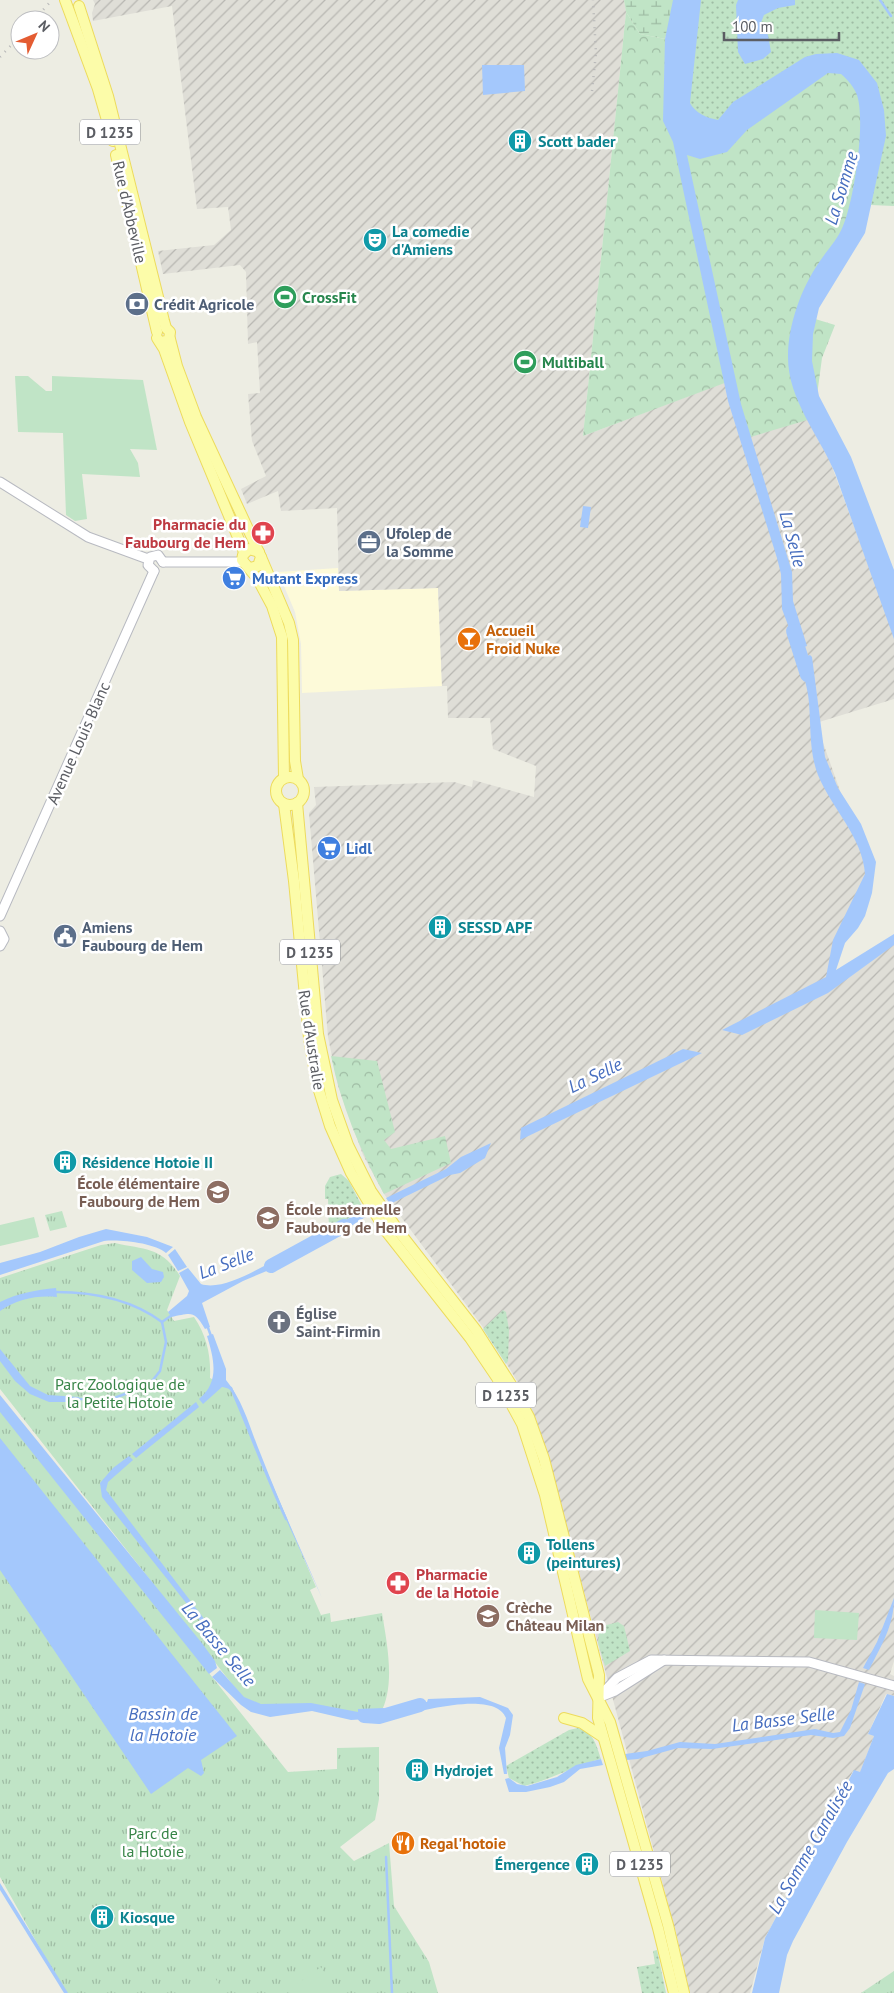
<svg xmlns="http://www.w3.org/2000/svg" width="894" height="1993" viewBox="0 0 894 1993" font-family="'PT Sans',sans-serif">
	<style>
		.commercial { fill: #fdfad9 }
		.industrial { fill: url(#industrial-furrows) }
		.grass { fill: url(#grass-dots) }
		.forest { fill: url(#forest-crowns) }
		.wetland { fill: url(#wetland-marsh) }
		.park { fill: url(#park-tufts) }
		.garden { fill: #c0e4c6 }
		.water { fill: #a4c8fc }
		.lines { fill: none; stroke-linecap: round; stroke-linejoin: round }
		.stream { stroke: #a4c8fc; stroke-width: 2.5 }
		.river { stroke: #a4c8fc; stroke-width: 14 }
		.secondary-casing { stroke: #b8bac1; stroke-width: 11 }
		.primary-casing { stroke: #eddb5c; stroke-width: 12 }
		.secondary { stroke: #fff; stroke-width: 9 }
		.primary { stroke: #fcfca9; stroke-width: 10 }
		.rail { stroke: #b6b6b7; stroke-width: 2.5; stroke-dasharray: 1 6; stroke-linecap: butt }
		.labels { text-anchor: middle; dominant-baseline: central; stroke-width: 5; stroke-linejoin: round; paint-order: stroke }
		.shield { fill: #fff; stroke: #8c8e92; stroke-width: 1 }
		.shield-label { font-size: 15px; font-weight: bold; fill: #5b5d63 }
		.culture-label { font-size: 16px; font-weight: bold; fill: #0d838f; stroke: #fff; text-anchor: start }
		.street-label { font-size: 16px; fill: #5b5d63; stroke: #fff }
		.leisure-label { font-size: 16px; font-weight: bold; fill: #27864d; stroke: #fff; text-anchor: start }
		.service-label { font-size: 16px; font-weight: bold; fill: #4e5e75; stroke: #fff; text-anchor: start }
		.health-label { font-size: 16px; font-weight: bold; fill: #be3a42; stroke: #fff; text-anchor: end }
		.shop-label { font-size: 16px; font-weight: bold; fill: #366cbe; stroke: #fff; text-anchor: start }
		.food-label { font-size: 16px; font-weight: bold; fill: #c56008; stroke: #fff; text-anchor: start }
		.education-label { font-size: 16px; font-weight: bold; fill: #785e54; stroke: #fff; text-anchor: start }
		.worship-label { font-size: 16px; font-weight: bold; fill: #5b616d; stroke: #fff; text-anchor: start }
		.park-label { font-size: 16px; fill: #388548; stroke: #fff }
		.water-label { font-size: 18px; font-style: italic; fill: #476ebf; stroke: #fff }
	</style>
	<defs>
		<pattern id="industrial-furrows" width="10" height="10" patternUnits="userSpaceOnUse" patternTransform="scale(1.25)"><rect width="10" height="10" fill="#dfded7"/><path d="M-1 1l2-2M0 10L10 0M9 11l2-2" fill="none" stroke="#b8b7b2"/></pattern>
		<pattern id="grass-dots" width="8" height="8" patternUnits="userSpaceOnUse" patternTransform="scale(1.25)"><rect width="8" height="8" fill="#c0e4c6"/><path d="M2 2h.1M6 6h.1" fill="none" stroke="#9fbca4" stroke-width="1.8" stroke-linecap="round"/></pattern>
		<pattern id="forest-crowns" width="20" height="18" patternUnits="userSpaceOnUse" patternTransform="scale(1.25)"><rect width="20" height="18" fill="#c0e4c6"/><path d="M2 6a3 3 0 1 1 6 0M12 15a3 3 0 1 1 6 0" fill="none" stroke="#9fbca4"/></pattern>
		<pattern id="wetland-marsh" width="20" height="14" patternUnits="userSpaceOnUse" patternTransform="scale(1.25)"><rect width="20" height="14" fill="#c0e4c6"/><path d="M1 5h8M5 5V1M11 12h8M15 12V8" fill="none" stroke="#9fbca4"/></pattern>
		<pattern id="park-tufts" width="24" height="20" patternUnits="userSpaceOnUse" patternTransform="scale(1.25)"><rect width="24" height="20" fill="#c0e4c6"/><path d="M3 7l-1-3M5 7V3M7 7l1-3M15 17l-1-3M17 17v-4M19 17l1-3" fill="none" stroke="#9fbca4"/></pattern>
	</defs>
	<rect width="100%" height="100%" fill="#edede3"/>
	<polygon class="commercial" points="338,568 339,591 438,588 442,686 302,693 301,644 295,612 278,572"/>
	<polygon class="industrial" points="93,0 624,0 626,12 583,436 731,380 814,418 894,634 894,699 816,723 871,878 828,979 894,936 894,1661 890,1674 894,1676 894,1696 886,1694 868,1734 874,1736 860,1773 853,1771 765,1938 750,1993 689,1993 677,1937 550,1466 528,1399 491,1338 384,1194 363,1155 338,1086 328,1037 309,813 316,805 314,787 454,782 472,787 473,780 534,797 536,766 493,749 490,718 448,718 447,686 442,686 438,588 339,591 337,508 281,511 278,491 247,504 241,489 266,476 252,441 248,394 260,393 257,342 248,344 246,272 240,265 163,274 158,251 214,245 231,230 228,207 197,209 172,6 93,21 92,13 95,4"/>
	<g class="grass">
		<polygon points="693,0 894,0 894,206 871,205 880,119 718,128 684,106"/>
		<polygon points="341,1174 349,1181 364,1210 329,1229 328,1199 325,1199 325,1186 330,1177"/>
		<polygon points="503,1310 506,1312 509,1330 508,1361 506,1364 483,1329"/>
		<polygon points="618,1622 624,1626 630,1651 605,1666 598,1643 599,1630 603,1626"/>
		<path d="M578 1728C594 1733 596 1744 601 1759 573 1766 551 1780 524 1786L509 1778 506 1766 569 1730Z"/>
		<polygon points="657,1950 666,1993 642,1993 637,1967 655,1964 653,1951"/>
	</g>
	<g class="forest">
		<polygon points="626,12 640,34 665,39 669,112 693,151 832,66 858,87 871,205 812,318 835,325 822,358 814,418 747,438 730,381 583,436"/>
		<path d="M331 1056 377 1061 395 1132 384 1140 391 1149 445 1136 451 1163 384 1194C360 1150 341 1105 331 1056Z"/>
	</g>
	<polygon class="wetland" points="624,0 676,0 665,39 640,34 626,12"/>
	<g class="park">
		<polygon points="62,1211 67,1227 50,1231 45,1215"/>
		<path d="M115 1243C146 1250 162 1247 180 1276L167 1310 174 1321 194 1317C207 1336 211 1356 210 1378L232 1390 316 1587 310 1590 321 1615 330 1613 331 1622 382 1613C387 1644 396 1686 380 1714L261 1706 243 1698 0 1389V1278L101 1245Z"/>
		<polygon points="0,1411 288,1772 337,1769 337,1748 379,1747 379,1799 375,1820 340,1847 354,1861 389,1843 394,1906 429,1962 438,1993 65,1993 0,1877"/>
		<polygon points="894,1971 894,1993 861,1993"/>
	</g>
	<g class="garden">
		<polygon points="15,376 28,376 46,391 52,391 52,376 143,380 157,450 130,449 138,463 140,477 82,474 87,519 75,521 66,515 63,433 18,432"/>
		<polygon points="34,1217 39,1237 0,1246 0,1225"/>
		<polygon points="815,1610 859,1613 857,1640 814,1638"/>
		<polygon points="321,1967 337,1993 290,1993 288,1990"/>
		<polygon points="213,1975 225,1993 187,1993"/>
	</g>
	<g class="water">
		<path d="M673 0H701L690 103C695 113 707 118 718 120L733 102 805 57 816 54 837 53 859 60 877 83 884 110 886 136 865 233 819 308 813 334 812 361 819 396 851 457 894 570V639L835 473C819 435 788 400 788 357 788 325 801 288 820 261 828 249 838 239 843 226 854 200 866 122 857 95 854 87 848 80 841 74L828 73 747 130 727 152 700 159 687 155 741 404 792 572 793 601 807 646 797 649 782 609 781 574 777 558 728 401 673 142 663 121 665 39Z"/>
		<polygon points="738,0 795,0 795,5 778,8 764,15 760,25 768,35 771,52 763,59 745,64 738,52 736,5"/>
		<polygon points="482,65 524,65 525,91 483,95"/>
		<polygon points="583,506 591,507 588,528 580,527"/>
		<path d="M810 655 812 657 825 757 838 788 861 824 876 862 872 893 865 916 858 928 845 943 836 970 894 934V945L828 993 742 1035 722 1030 826 977 833 940 865 874C863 838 831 807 818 775 809 752 811 727 809 703 808 687 802 673 801 658Z"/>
		<polygon points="683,1049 702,1053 520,1140 521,1128"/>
		<polygon points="491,1143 485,1158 460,1173 450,1175 390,1204 386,1198 446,1169 461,1157"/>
		<polygon points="364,1210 367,1216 329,1240 329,1229"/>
		<path d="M106 1229 147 1237 173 1247 166 1253C155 1243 119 1239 104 1241L0 1275V1263L40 1252 79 1237Z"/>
		<polygon points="316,1238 316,1248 302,1256 298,1247"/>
		<polygon points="175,1249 187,1267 178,1271 168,1255"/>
		<path d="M285 1255 288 1262 243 1281 202 1303 210 1327 205 1329C194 1310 192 1313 171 1317L168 1312 187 1296 189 1291 179 1273 188 1268 201 1284C224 1292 264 1265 285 1255Z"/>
		<polygon points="141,1257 152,1269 163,1272 164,1277 161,1282 147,1283 132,1270 132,1261"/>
		<path d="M56 1288 57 1297C37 1295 17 1299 0 1311V1302C18 1293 36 1290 56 1288Z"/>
		<path d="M213 1334 226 1369V1380C244 1402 250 1429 261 1455 280 1504 301 1550 322 1598L279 1504 233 1393 227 1387H222L203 1404 199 1399C220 1382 214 1359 207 1336Z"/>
		<polygon points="0,1349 30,1386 48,1395 79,1397 78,1402 49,1402 30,1394 15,1381 0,1361"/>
		<polygon points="0,1395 201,1642 215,1661 217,1668 209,1674 0,1412"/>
		<polygon points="196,1402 199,1407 136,1458 132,1454"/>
		<polygon points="0,1438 237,1736 201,1760 204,1773 201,1776 188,1768 151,1794 0,1570"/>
		<polygon points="129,1456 133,1460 108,1482 106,1490 205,1620 202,1623 102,1497 100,1483 113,1468"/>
		<path d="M894 1598C894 1626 881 1646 869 1670L863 1668 877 1642Z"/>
		<polygon points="220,1670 244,1697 261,1704 311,1703 358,1712 358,1709 384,1708 382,1718 351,1720 312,1711 270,1717 251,1712 241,1705 212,1677"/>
		<polygon points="859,1682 865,1684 850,1728 844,1736 833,1738 811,1735 712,1749 678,1748 638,1759 626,1760 625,1754 647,1751 680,1742 715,1744 815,1729 833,1733 840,1732 851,1710"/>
		<polygon points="887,1694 894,1696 894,1769 888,1773 847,1842 793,1941 787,1955 779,1993 752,1993 765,1938 854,1770 860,1772 874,1736 868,1734"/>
		<path d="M480 1697 508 1708 513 1715 510 1735 505 1748 507 1774H504L499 1748 506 1718C495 1690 423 1711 401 1715L403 1706 419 1705V1702H427L428 1699Z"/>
		<polygon points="601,1759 603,1765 580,1769 564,1782 550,1787 526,1792 509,1792 505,1779 509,1778 517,1784 527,1786 557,1777 576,1765"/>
		<polygon points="0,1883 68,1993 64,1993 0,1890"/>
	</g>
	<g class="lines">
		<g class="stream">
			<polyline points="880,0 891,16"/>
			<path d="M56 1292C93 1292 131 1299 162 1322"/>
			<polyline points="207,1325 211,1336"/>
			<path d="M224 1386 231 1388C250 1432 266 1476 286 1519"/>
			<polyline points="78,1399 109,1400 149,1385 160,1371 166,1342 162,1322 172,1315"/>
			<polyline points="386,1857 392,1993"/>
		</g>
		<g class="river">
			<polyline points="793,631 807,675"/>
			<polyline points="271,1266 344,1226"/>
			<polyline points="364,1716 379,1717 420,1705"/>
		</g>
		<g class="secondary-casing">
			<g id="secondary">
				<polyline points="0,482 88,537 148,559"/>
				<polyline points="163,562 243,562"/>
				<polyline points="154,571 148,565 150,557 158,555 163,562"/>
				<polyline points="0,916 154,571"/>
				<polyline points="0,931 4,939 0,946"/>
				<polyline points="600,1697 615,1691 664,1660"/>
				<polyline points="598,1698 617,1678 651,1660 809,1662 894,1686"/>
			</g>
		</g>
		<g class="primary-casing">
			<g id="primary">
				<polyline points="65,0 98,89 113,141"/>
				<polyline points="79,6 108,96 164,321 166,328 170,332 169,340 161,342"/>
				<polyline points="116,155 157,332"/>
				<polyline points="157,338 164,349 190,422 244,552"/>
				<polyline points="170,339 177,366 196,417 261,557 258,566 250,568"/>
				<polyline points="259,552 249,549 243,555 242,560 257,578 272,606 282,637 284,778"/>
				<polyline points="261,557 289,623 293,640 295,761 298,779"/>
				<circle cx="290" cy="791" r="14"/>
				<polyline points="297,803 318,1034 332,1100 348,1145 371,1191 400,1233 476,1330 512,1386 529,1417 544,1459 599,1675 598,1718 658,1928 674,1993"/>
				<polyline points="284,804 294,881 309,1038 317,1084 330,1126 351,1173 385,1230 470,1338 497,1378 522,1424 545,1495 588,1679 610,1722 668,1925 684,1993"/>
				<polyline points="564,1718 582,1723 603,1737"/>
			</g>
		</g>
		<use href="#secondary" class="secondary"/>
		<use href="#primary" class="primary"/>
		<g class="rail">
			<polyline points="34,20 52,0"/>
			<polyline points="0,57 20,36"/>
			<polyline points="592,91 596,53 593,0"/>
		</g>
	</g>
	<defs>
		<g id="building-disc" transform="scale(1.25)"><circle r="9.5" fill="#0f9aa8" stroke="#fff"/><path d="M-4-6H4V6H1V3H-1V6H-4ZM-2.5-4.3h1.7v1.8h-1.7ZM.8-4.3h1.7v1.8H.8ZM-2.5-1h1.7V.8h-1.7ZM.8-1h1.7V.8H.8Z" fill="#fff"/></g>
		<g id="theatre-disc" transform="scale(1.25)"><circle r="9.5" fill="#0f9aa8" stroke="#fff"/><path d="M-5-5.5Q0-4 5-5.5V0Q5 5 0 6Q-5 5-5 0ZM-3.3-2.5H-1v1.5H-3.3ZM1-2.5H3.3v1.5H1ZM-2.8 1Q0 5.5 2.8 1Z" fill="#fff"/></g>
		<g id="stadium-disc" transform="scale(1.25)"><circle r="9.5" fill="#2e9e5b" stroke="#fff"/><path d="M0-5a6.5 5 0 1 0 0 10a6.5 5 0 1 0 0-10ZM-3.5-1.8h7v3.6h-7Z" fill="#fff"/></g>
		<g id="bank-disc" transform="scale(1.25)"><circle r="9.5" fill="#5c6f8a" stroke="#fff"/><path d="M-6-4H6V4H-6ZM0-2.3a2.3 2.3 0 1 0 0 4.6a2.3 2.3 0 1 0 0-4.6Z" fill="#fff"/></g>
		<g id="pharmacy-disc" transform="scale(1.25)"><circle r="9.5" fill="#e0444e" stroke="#fff"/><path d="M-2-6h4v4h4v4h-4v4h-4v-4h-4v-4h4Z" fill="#fff"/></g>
		<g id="office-disc" transform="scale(1.25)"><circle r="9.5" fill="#5c6f8a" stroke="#fff"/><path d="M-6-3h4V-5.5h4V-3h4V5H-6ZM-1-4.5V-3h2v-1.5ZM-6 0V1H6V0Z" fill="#fff"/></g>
		<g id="supermarket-disc" transform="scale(1.25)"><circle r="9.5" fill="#3f7fe0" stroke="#fff"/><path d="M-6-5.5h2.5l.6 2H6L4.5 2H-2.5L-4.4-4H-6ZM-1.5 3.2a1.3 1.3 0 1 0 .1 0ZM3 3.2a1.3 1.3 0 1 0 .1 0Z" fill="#fff"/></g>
		<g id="bar-disc" transform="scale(1.25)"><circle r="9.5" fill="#e8710a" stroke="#fff"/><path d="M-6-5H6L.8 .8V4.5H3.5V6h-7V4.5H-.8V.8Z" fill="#fff"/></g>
		<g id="civic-disc" transform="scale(1.25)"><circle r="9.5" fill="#5c6f8a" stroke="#fff"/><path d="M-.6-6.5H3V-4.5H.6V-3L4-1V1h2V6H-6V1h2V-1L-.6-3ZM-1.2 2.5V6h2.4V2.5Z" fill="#fff"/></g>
		<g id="school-disc" transform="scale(1.25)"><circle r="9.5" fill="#8d6e63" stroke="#fff"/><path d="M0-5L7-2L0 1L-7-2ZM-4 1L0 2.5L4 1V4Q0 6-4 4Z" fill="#fff"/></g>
		<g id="church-disc" transform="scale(1.25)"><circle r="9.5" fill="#6b7280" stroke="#fff"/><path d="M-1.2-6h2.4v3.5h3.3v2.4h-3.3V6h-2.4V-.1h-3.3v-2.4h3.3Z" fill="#fff"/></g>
		<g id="restaurant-disc" transform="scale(1.25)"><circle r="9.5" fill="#e8710a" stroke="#fff"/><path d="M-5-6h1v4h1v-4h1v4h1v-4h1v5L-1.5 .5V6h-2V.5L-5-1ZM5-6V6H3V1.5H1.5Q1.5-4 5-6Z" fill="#fff"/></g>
	</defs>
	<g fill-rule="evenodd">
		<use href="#building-disc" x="520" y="141"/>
		<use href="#theatre-disc" x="375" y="240"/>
		<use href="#stadium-disc" x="285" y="297"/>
		<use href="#bank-disc" x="137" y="304"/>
		<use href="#stadium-disc" x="525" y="362"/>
		<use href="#pharmacy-disc" x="263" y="533"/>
		<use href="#office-disc" x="369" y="542"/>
		<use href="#supermarket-disc" x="234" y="578"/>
		<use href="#bar-disc" x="469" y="639"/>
		<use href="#supermarket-disc" x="329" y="848"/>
		<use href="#building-disc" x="440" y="927"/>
		<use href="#civic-disc" x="65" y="936"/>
		<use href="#building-disc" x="65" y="1162"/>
		<use href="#school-disc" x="218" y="1192"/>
		<use href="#school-disc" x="268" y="1218"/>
		<use href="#church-disc" x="279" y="1322"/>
		<use href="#building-disc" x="529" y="1553"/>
		<use href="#pharmacy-disc" x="398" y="1583"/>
		<use href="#school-disc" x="488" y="1616"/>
		<use href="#building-disc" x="417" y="1770"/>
		<use href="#restaurant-disc" x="403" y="1843"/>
		<use href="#building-disc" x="587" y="1864"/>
		<use href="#building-disc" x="102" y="1917"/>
	</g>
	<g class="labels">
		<g class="shield">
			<rect x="80" y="119.5" width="60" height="25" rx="4"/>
			<rect x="280" y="939.5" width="60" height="25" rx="4"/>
			<rect x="476" y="1382.5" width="60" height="25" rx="4"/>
			<rect x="610" y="1851.5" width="60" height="25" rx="4"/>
		</g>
		<g class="shield-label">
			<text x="110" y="132">D 1235</text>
			<text x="310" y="952">D 1235</text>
			<text x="506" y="1395">D 1235</text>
			<text x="640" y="1864">D 1235</text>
		</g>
		<g class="culture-label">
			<text x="538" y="141">Scott bader</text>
			<text x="392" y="231">La comedie<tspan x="392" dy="18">d'Amiens</tspan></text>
			<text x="458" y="927">SESSD APF</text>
			<text x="82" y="1162">Résidence Hotoie II</text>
			<text x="546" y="1544">Tollens<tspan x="546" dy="18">(peintures)</tspan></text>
			<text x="434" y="1770">Hydrojet</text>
			<text x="570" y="1864" text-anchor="end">Émergence</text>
			<text x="120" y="1917">Kiosque</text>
		</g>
		<g class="street-label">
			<text transform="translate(130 212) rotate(77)">Rue d'Abbeville</text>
			<text transform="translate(78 743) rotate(-66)">Avenue Louis Blanc</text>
			<text transform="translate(312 1040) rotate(81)">Rue d'Australie</text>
		</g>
		<g class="leisure-label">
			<text x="302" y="297">CrossFit</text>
			<text x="542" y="362">Multiball</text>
		</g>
		<g class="service-label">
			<text x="154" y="304">Crédit Agricole</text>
			<text x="386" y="533">Ufolep de<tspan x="386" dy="18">la Somme</tspan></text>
			<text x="82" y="927">Amiens<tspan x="82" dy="18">Faubourg de Hem</tspan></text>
		</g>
		<g class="health-label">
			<text x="246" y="524">Pharmacie du<tspan x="246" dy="18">Faubourg de Hem</tspan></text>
			<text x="416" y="1574" text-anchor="start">Pharmacie<tspan x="416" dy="18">de la Hotoie</tspan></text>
		</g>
		<g class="shop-label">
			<text x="252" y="578">Mutant Express</text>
			<text x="346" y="848">Lidl</text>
		</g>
		<g class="food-label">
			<text x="486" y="630">Accueil<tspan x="486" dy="18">Froid Nuke</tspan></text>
			<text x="420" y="1843">Regal'hotoie</text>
		</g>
		<g class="education-label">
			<text x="200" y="1183" text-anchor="end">École élémentaire<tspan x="200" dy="18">Faubourg de Hem</tspan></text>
			<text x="286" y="1209">École maternelle<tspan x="286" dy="18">Faubourg de Hem</tspan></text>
			<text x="506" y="1607">Crèche<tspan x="506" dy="18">Château Milan</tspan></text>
		</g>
		<g class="worship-label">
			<text x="296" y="1313">Église<tspan x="296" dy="18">Saint-Firmin</tspan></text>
		</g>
		<g class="park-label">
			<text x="120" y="1384">Parc Zoologique de<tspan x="120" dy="18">la Petite Hotoie</tspan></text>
			<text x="153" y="1833">Parc de<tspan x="153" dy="18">la Hotoie</tspan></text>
		</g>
		<g class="water-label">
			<text transform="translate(841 188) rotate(-73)">La Somme</text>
			<text transform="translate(793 539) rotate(75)">La Selle</text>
			<text transform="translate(595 1075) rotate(-26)">La Selle</text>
			<text transform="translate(226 1263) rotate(-21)">La Selle</text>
			<text transform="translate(219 1644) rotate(50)">La Basse Selle</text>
			<text x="163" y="1713">Bassin de<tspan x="163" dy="21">la Hotoie</tspan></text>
			<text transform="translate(783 1719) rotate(-7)">La Basse Selle</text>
			<text transform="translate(810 1847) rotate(-60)">La Somme Canalisée</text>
		</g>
	</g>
	<g transform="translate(35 35) rotate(46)"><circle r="24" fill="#ffffff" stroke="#bdbec1"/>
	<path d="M0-4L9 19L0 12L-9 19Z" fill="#e45c32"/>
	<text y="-8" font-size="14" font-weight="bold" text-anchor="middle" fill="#5b5d63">N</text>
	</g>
	<path d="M724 32v8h115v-8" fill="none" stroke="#5b5d63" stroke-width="2.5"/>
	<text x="732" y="32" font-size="15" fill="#5b5d63" stroke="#ffffff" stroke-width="4" paint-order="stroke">100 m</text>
</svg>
